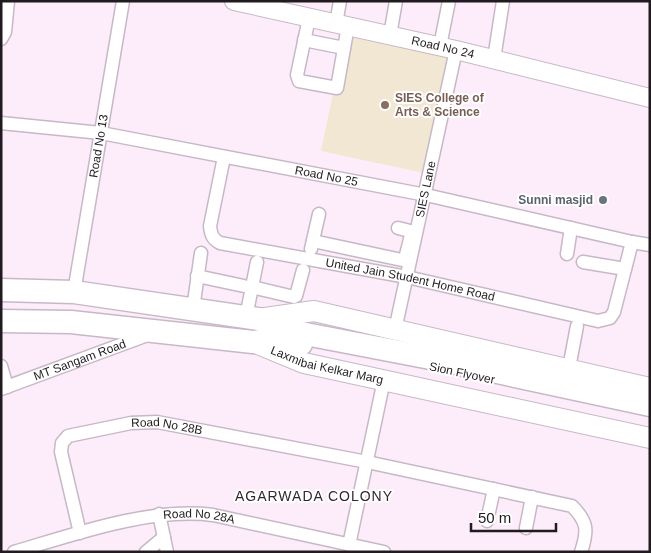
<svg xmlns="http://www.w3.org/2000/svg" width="651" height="553" viewBox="0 0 651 553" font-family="Arial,sans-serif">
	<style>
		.education { fill: #f2e7d2 }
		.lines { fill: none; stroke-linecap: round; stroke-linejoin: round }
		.street-casing { stroke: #c7b8c6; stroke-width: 15 }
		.secondary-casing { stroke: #c7b8c6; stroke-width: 20 }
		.primary-casing { stroke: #c7b8c6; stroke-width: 22 }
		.highway-casing { stroke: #c7b8c6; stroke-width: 25 }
		.street { stroke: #fff; stroke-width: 12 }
		.secondary { stroke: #fff; stroke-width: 18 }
		.primary { stroke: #fff; stroke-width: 20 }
		.highway { stroke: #fff; stroke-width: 22 }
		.education-dot { fill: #8d6e63; stroke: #fff; stroke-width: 2 }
		.worship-dot { fill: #6b7280; stroke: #fff; stroke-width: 2 }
		.labels { text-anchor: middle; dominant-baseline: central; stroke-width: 4; stroke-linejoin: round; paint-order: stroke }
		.street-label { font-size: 12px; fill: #211b20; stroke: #fff }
		.education-label { font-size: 12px; font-weight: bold; fill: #785e54; stroke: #fff; text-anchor: start }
		.worship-label { font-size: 12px; font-weight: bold; fill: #5b616d; stroke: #fff; text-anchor: end }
		.neighbourhood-label { font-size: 14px; letter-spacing: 1px; fill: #322731; stroke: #fff }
	</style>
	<rect width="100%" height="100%" fill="#fdedfb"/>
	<polygon class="education" points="345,36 448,58 424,173 321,151"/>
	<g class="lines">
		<g class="street-casing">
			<g id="street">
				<polyline points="309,18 297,75 299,81 337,88 348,26"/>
				<polyline points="336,24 340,1"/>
				<polyline points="390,35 396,1"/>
				<polyline points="1,39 5,32 8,1"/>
				<polyline points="304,40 344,48"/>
				<polyline points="440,46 449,1"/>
				<polyline points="494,59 503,1"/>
				<path id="s1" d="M1 123 101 133 426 195 632 242 650 245"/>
				<path id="s2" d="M224 157 210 226C211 234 212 239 220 243L407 277 598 321 610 318 614 312 632 242"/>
				<polyline points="313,241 402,260 405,259 411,235 410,231 398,228"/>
				<polyline points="311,249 319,214"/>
				<polyline points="567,254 571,228"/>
				<polyline points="583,262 625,269"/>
				<polyline points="197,276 244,286"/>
				<polyline points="252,287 294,297 296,296 303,270"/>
				<path id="s3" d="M74 292 123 1"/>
				<polyline points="193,309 201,253"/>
				<polyline points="246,317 257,262"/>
				<path id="s4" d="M395 330 456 50"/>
				<polyline points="1,366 7,387"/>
				<polyline points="569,368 577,326"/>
				<path id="s5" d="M1 389 150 334"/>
				<polyline points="159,514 167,552"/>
				<polyline points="487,521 494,489"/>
				<polyline points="526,528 532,497"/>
				<path id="s6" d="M80 533 61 452 62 443 68 436 131 423 157 422 367 462 572 506C588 522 588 531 581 552"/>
				<polyline points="349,545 384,380"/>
				<path id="s7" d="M14 552C75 534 150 507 213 515L384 552"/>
				<polyline points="146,552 164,537"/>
			</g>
		</g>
		<g class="secondary-casing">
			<g id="secondary">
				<path id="s8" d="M234 1 456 50 650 98"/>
			</g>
		</g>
		<g class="primary-casing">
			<g id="primary">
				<polyline points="258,319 314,311 650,388"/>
				<path id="s9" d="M253 342 304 363 650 438"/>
			</g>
		</g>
		<g class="highway-casing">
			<g id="highway">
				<polyline points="1,290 74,292 258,319 290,331 446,361 650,405"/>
				<polyline points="1,321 71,322 253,342 273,340 301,344"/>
			</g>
		</g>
		<use href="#street" class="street"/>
		<use href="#secondary" class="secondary"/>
		<use href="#primary" class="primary"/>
		<use href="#highway" class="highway"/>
	</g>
	<circle class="education-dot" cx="385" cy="105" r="5"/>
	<circle class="worship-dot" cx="603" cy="200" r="5"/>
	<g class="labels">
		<g class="street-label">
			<text stroke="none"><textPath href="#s8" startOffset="214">Road No 24</textPath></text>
			<text stroke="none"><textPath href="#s3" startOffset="148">Road No 13</textPath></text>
			<text stroke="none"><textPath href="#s1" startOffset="330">Road No 25</textPath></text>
			<text stroke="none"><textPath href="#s4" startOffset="144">SIES Lane</textPath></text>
			<text stroke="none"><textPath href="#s2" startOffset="285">United Jain Student Home Road</textPath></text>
			<text stroke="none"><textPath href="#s5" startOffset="84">MT Sangam Road</textPath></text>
			<text stroke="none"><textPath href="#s9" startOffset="78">Laxmibai Kelkar Marg</textPath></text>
			<text transform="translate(462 373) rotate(12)">Sion Flyover</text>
			<text stroke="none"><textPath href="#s6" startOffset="202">Road No 28B</textPath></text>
			<text stroke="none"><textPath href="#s7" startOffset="190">Road No 28A</textPath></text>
		</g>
		<g class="education-label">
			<text x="395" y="98">SIES College of<tspan x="395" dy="14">Arts &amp; Science</tspan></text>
		</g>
		<g class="worship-label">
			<text x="593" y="200">Sunni masjid</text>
		</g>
		<g class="neighbourhood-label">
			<text x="314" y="496">AGARWADA COLONY</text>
		</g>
	</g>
	<rect width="651" height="553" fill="none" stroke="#211b20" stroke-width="5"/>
	<path d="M471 523v8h85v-8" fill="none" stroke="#211b20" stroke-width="2.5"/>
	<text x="478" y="523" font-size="15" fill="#211b20" stroke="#ffffff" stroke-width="4" paint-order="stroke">50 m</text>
</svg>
